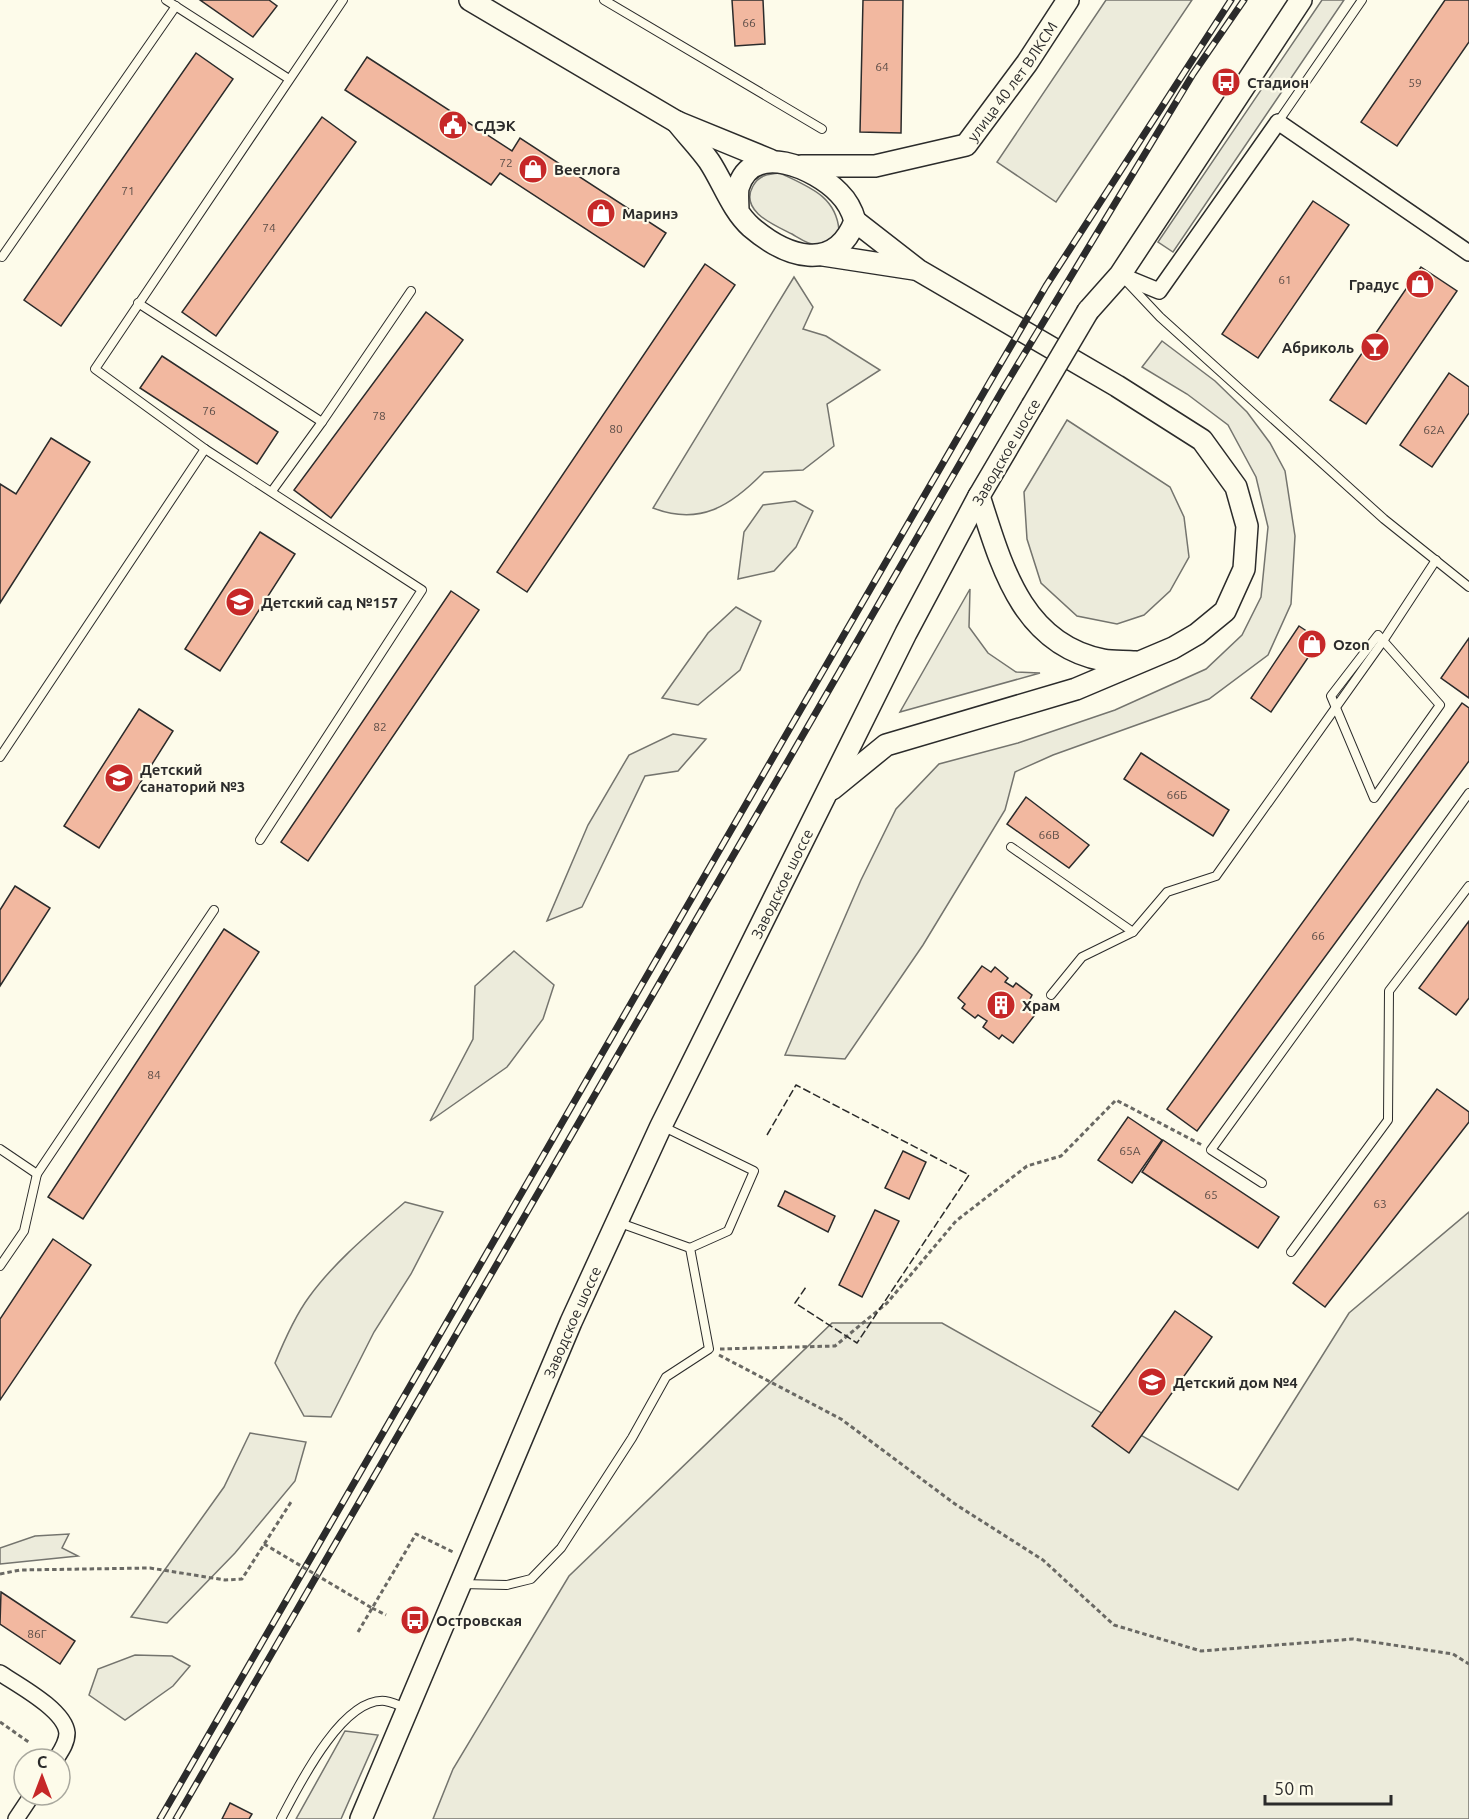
<svg xmlns="http://www.w3.org/2000/svg" width="1469" height="1819" viewBox="0 0 1469 1819" font-family="Ubuntu,sans-serif">
	<style>
		.green { fill: #ecebdb; stroke: #74746e; stroke-width: 1.5 }
		.building { fill: #f2b8a0; stroke: #2b2b2b; stroke-width: 1.5 }
		.lines { fill: none; stroke-linecap: round; stroke-linejoin: round }
		.lane-casing { stroke: #2b2b2b; stroke-width: 10 }
		.street-casing { stroke: #2b2b2b; stroke-width: 18 }
		.secondary-casing { stroke: #2b2b2b; stroke-width: 24 }
		.path { stroke: #6a6964; stroke-width: 3; stroke-dasharray: 4.5 3; stroke-linecap: butt }
		.lane { stroke: #fdfbea; stroke-width: 8 }
		.street { stroke: #fdfbea; stroke-width: 15 }
		.secondary { stroke: #fdfbea; stroke-width: 21 }
		.rail-casing { stroke: #2b2b2b; stroke-width: 7 }
		.rail { stroke: #fdfbea; stroke-width: 4.5; stroke-dasharray: 14; stroke-linecap: butt }
		.secondary-bridge-casing { stroke: #2b2b2b; stroke-width: 24; stroke-linecap: butt }
		.path-bridge { stroke: #6a6964; stroke-width: 3; stroke-dasharray: 4.5 3; stroke-linecap: butt }
		.secondary-bridge { stroke: #fdfbea; stroke-width: 21 }
		.fence { stroke: #2b2b2b; stroke-width: 1.5; stroke-dasharray: 8 3; stroke-linecap: butt }
		.labels { text-anchor: middle; dominant-baseline: central; stroke-width: 4.5; stroke-linejoin: round; paint-order: stroke }
		.number-label { font-size: 12px; fill: #5d4e48 }
		.street-label { font-size: 15px; fill: #2b2b2b; stroke: #fdfbea }
		.poi-label { font-size: 15px; font-weight: bold; fill: #2b2b2b; stroke: #fdfbea; text-anchor: start }
	</style>
	<rect width="100%" height="100%" fill="#fdfbea"/>
	<g class="green">
		<polygon points="1106,0 1192,0 1056,202 997,162"/>
		<polygon points="1322,0 1344,0 1173,252 1158,242"/>
		<path d="M780 173C809 187 836 196 839 230 833 238 828 245 817 245 809 245 799 238 792 234 774 225 739 211 753 186 759 175 768 174 780 173Z"/>
		<path d="M794 277 813 307 803 329 826 336 880 370 827 404 834 446 803 470 764 472C731 506 700 526 653 508Z"/>
		<polygon points="1162,341 1215,381 1247,412 1270,443 1285,471 1295,536 1291,604 1268,655 1209,699 1053,755 1015,772 1005,810 923,945 845,1059 785,1055 861,880 896,809 939,764 1018,743 1115,710 1206,669 1242,635 1261,597 1268,527 1256,477 1228,425 1187,394 1142,367"/>
		<polygon points="1067,420 1170,487 1184,517 1189,557 1170,591 1144,615 1117,624 1077,616 1041,583 1027,539 1024,492"/>
		<polygon points="795,501 813,511 796,547 774,571 738,579 744,532 763,505"/>
		<polygon points="970,589 969,627 988,653 1016,672 1040,673 900,712"/>
		<polygon points="736,607 761,621 740,670 698,705 662,698 708,633"/>
		<polygon points="673,734 706,739 678,771 645,776 582,907 547,921 588,825 629,755"/>
		<polygon points="514,951 554,985 543,1019 507,1067 430,1121 473,1039 475,986"/>
		<path d="M405 1202 443 1212 411 1274 374 1332 331 1417 304 1416 275 1363C284 1341 295 1316 309 1297 335 1261 372 1231 405 1202Z"/>
		<polygon points="1469,1212 1469,1819 433,1819 453,1769 569,1576 832,1323 942,1323 1238,1490 1349,1313"/>
		<polygon points="250,1433 306,1442 295,1481 235,1553 167,1623 131,1617 224,1487"/>
		<polygon points="69,1534 62,1548 78,1556 0,1564 0,1548 35,1536"/>
		<polygon points="135,1655 172,1656 190,1666 173,1686 125,1720 89,1695 98,1669"/>
		<polygon points="345,1731 378,1735 341,1819 296,1819"/>
	</g>
	<g class="building">
		<polygon points="200,0 269,0 277,6 253,37"/>
		<polygon points="732,0 763,0 765,44 735,46"/>
		<polygon points="863,0 903,0 901,133 860,132"/>
		<polygon points="1445,0 1469,0 1469,42 1397,146 1361,122"/>
		<polygon points="196,53 233,79 61,326 24,300"/>
		<polygon points="367,57 512,151 520,138 666,233 644,267 500,173 491,185 345,90"/>
		<polygon points="322,117 356,142 216,336 182,312"/>
		<polygon points="1313,201 1349,225 1258,358 1222,334"/>
		<polygon points="705,264 735,285 527,592 497,572"/>
		<polygon points="1421,267 1457,291 1366,424 1330,400"/>
		<polygon points="426,312 463,340 331,518 294,490"/>
		<polygon points="162,356 278,432 257,464 140,388"/>
		<polygon points="1449,373 1469,387 1469,413 1432,467 1400,445"/>
		<polygon points="51,438 90,462 0,603 0,484 16,494"/>
		<polygon points="260,532 295,554 220,671 185,649"/>
		<polygon points="451,591 479,610 308,861 281,842"/>
		<polygon points="1299,626 1320,640 1271,712 1251,698"/>
		<polygon points="1469,638 1469,698 1441,678"/>
		<polygon points="1462,703 1469,708 1469,761 1197,1131 1167,1109"/>
		<polygon points="139,709 173,731 99,848 64,826"/>
		<polygon points="1141,753 1229,810 1213,836 1124,779"/>
		<polygon points="1026,797 1089,845 1069,868 1007,824"/>
		<polygon points="15,886 50,908 0,986 0,910"/>
		<polygon points="1469,921 1469,998 1456,1015 1419,988"/>
		<polygon points="224,929 259,952 83,1219 48,1197"/>
		<polygon points="982,966 991,972 995,967 1008,978 1005,982 1013,987 1016,983 1032,995 1030,999 1041,1007 1013,1043 1002,1035 999,1039 983,1027 987,1021 978,1015 975,1018 962,1008 965,1004 958,998"/>
		<polygon points="1437,1089 1469,1112 1469,1122 1325,1307 1293,1283"/>
		<polygon points="1128,1117 1162,1140 1132,1183 1098,1160"/>
		<polygon points="1163,1140 1279,1217 1258,1248 1142,1172"/>
		<polygon points="903,1151 926,1162 909,1199 885,1188"/>
		<polygon points="785,1191 835,1216 828,1232 778,1206"/>
		<polygon points="875,1210 899,1221 862,1297 839,1285"/>
		<polygon points="53,1239 91,1265 0,1400 0,1319"/>
		<polygon points="1175,1311 1212,1337 1129,1453 1092,1426"/>
		<polygon points="1,1592 75,1641 60,1664 0,1624"/>
		<polygon points="230,1803 252,1814 249,1819 222,1819"/>
	</g>
	<g class="lines">
		<g class="lane-casing">
			<g id="lane">
				<polyline points="166,0 289,79"/>
				<polyline points="604,0 822,129"/>
				<polyline points="1278,122 1362,0"/>
				<polyline points="2,257 176,6"/>
				<polyline points="1128,283 1160,317 1384,519 1469,587"/>
				<polyline points="138,303 322,422 411,291"/>
				<polyline points="272,491 322,422"/>
				<polygon points="1378,635 1440,705 1374,798 1331,696"/>
				<polyline points="0,757 205,449"/>
				<polyline points="260,840 422,590 205,449 95,369 343,0"/>
				<polyline points="1011,847 1133,932"/>
				<polyline points="1051,995 1082,957 1133,932 1167,892 1216,876 1383,641 1436,560"/>
				<polyline points="0,1149 37,1174 214,910"/>
				<polyline points="1262,1183 1211,1150 1469,793"/>
				<polyline points="620,1223 690,1248"/>
				<polyline points="1291,1252 1388,1120 1389,991 1469,886"/>
				<polyline points="0,1266 24,1231 37,1174"/>
				<polyline points="461,1584 507,1585 531,1579 561,1548 632,1438 666,1377 709,1349 690,1248 728,1231 754,1171 664,1127"/>
				<path d="M281 1819C298 1787 342 1697 385 1701 392 1702 401 1706 407 1709"/>
			</g>
		</g>
		<g class="street-casing">
			<g id="street">
				<polyline points="1120,275 1159,291 1278,122 1469,253"/>
				<path d="M0 1673C18 1685 65 1710 67 1733 67 1743 61 1751 56 1759"/>
				<polyline points="16,1819 32,1795"/>
			</g>
		</g>
		<g class="secondary-casing">
			<g id="secondary">
				<polyline points="470,0 677,122 770,160"/>
				<path d="M677 122C687 135 699 147 709 161 723 182 732 210 751 227 786 257 835 274 855 221 852 210 847 201 839 193 816 169 752 139 738 188 737 195 738 204 738 211"/>
				<path id="s1" d="M801 166H875L966 145 1027 63 1068 0"/>
				<polyline points="823,255 914,269"/>
				<polyline points="1088,311 1120,275 1301,0"/>
				<path d="M979 496C1001 564 1021 644 1103 660 1113 662 1125 661 1135 662"/>
				<polyline points="832,789 886,745 1076,689 1173,648 1197,634 1225,611 1244,569 1247,526 1236,487 1202,440 1117,386 918,270 855,221"/>
				<path id="s2" d="M361 1819 571 1322 661 1126 906 633 979 496 1032 406"/>
			</g>
		</g>
		<g class="path">
			<polyline points="720,1349 835,1346 887,1303 956,1221 1027,1166 1061,1156 1116,1100 1202,1145"/>
			<polyline points="719,1355 841,1419 955,1504 1043,1560 1114,1625 1201,1651 1353,1639 1453,1654 1469,1664"/>
			<polyline points="0,1574 20,1570 150,1568 225,1580 242,1579 291,1502"/>
			<polyline points="372,1608 386,1615"/>
			<polyline points="358,1632 416,1534 453,1552"/>
			<polyline points="0,1722 30,1743"/>
		</g>
		<use href="#lane" class="lane"/>
		<use href="#street" class="street"/>
		<use href="#secondary" class="secondary"/>
		<g class="rail-casing">
			<g id="rail">
				<polyline points="160,1819 991,380 1046,286 1231,0"/>
				<polyline points="176,1819 1003,389 1193,74 1244,0"/>
			</g>
		</g>
		<use href="#rail" class="rail"/>
		<g class="secondary-bridge-casing">
			<polyline id="secondary-bridge" points="1032,406 1088,311"/>
		</g>
		<polyline class="path-bridge" points="264,1544 372,1608"/>
		<use href="#secondary-bridge" class="secondary-bridge"/>
		<polyline class="fence" points="767,1135 796,1085 969,1175 857,1343 795,1303 806,1287"/>
	</g>
	<defs>
		<g id="bus-disc" transform="scale(1.5)"><circle r="9.5" fill="#c62828" stroke="#fdfbea"/><path d="M-5-6H5V4H4V6H2V4H-2V6H-4V4H-5ZM-3.5-4V0h7V-4ZM-3.5 1.2v1.5H-2V1.2ZM2 1.2v1.5H3.5V1.2Z" fill="#fff"/></g>
		<g id="civic-disc" transform="scale(1.5)"><circle r="9.5" fill="#c62828" stroke="#fdfbea"/><path d="M-.6-6.5H3V-4.5H.6V-3L4-1V1h2V6H-6V1h2V-1L-.6-3ZM-1.2 2.5V6h2.4V2.5Z" fill="#fff"/></g>
		<g id="shop-disc" transform="scale(1.5)"><circle r="9.5" fill="#c62828" stroke="#fdfbea"/><path d="M-5-2.5h2.3a2.7 3.5 0 0 1 5.4 0H5L5.5 6h-11ZM-1.5-2.5h3a1.5 2.3 0 0 0-3 0Z" fill="#fff"/></g>
		<g id="bar-disc" transform="scale(1.5)"><circle r="9.5" fill="#c62828" stroke="#fdfbea"/><path d="M-6-5H6L.8 .8V4.5H3.5V6h-7V4.5H-.8V.8Z" fill="#fff"/></g>
		<g id="school-disc" transform="scale(1.5)"><circle r="9.5" fill="#c62828" stroke="#fdfbea"/><path d="M0-5L7-2L0 1L-7-2ZM-4 1L0 2.5L4 1V4Q0 6-4 4Z" fill="#fff"/></g>
		<g id="building-disc" transform="scale(1.5)"><circle r="9.5" fill="#c62828" stroke="#fdfbea"/><path d="M-4-6H4V6H1V3H-1V6H-4ZM-2.5-4.3h1.7v1.8h-1.7ZM.8-4.3h1.7v1.8H.8ZM-2.5-1h1.7V.8h-1.7ZM.8-1h1.7V.8H.8Z" fill="#fff"/></g>
	</defs>
	<g fill-rule="evenodd">
		<use href="#bus-disc" x="1226" y="82"/>
		<use href="#civic-disc" x="453" y="125"/>
		<use href="#shop-disc" x="533" y="169"/>
		<use href="#shop-disc" x="601" y="213"/>
		<use href="#shop-disc" x="1420" y="284"/>
		<use href="#bar-disc" x="1375" y="347"/>
		<use href="#school-disc" x="240" y="602"/>
		<use href="#shop-disc" x="1312" y="644"/>
		<use href="#school-disc" x="119" y="778"/>
		<use href="#building-disc" x="1001" y="1005"/>
		<use href="#school-disc" x="1152" y="1382"/>
		<use href="#bus-disc" x="415" y="1620"/>
	</g>
	<g class="labels">
		<g class="number-label">
			<text x="749" y="22">66</text>
			<text x="882" y="66">64</text>
			<text x="1415" y="82">59</text>
			<text x="506" y="162">72</text>
			<text x="128" y="190">71</text>
			<text x="269" y="227">74</text>
			<text x="1285" y="279">61</text>
			<text x="209" y="410">76</text>
			<text x="379" y="415">78</text>
			<text x="616" y="428">80</text>
			<text x="1434" y="429">62А</text>
			<text x="380" y="726">82</text>
			<text x="1177" y="794">66Б</text>
			<text x="1049" y="834">66В</text>
			<text x="1318" y="935">66</text>
			<text x="154" y="1074">84</text>
			<text x="1130" y="1150">65А</text>
			<text x="1211" y="1194">65</text>
			<text x="1380" y="1203">63</text>
			<text x="37" y="1633">86Г</text>
		</g>
		<g class="street-label">
			<text stroke="none"><textPath href="#s1" startOffset="246">улица 40 лет ВЛКСМ</textPath></text>
			<text transform="translate(1006 452) rotate(-60)">Заводское шоссе</text>
			<text stroke="none"><textPath href="#s2" startOffset="1026">Заводское шоссе</textPath></text>
			<text stroke="none"><textPath href="#s2" startOffset="540">Заводское шоссе</textPath></text>
		</g>
		<g class="poi-label">
			<text x="1247" y="82">Стадион</text>
			<text x="474" y="125">СДЭК</text>
			<text x="554" y="169">Beerлога</text>
			<text x="622" y="213">Маринэ</text>
			<text x="1399" y="284" text-anchor="end">Градус</text>
			<text x="1354" y="347" text-anchor="end">Абриколь</text>
			<text x="261" y="602">Детский сад №157</text>
			<text x="1333" y="644">Ozon</text>
			<text x="140" y="769">Детский<tspan x="140" dy="17">санаторий №3</tspan></text>
			<text x="1022" y="1005">Храм</text>
			<text x="1173" y="1382">Детский дом №4</text>
			<text x="436" y="1620">Островская</text>
		</g>
	</g>
	<g transform="translate(42 1777)"><circle r="28" fill="#fdfbea" stroke="#a9a89e" stroke-width="1.5"/>
	<path d="M0-4.5L10 22L0 15L-10 22Z" fill="#c62828"/>
	<text y="-9" font-size="16" font-weight="bold" text-anchor="middle" fill="#2b2b2b">С</text>
	</g>
	<path d="M1265 1795v9h126v-9" fill="none" stroke="#2b2b2b" stroke-width="3"/>
	<text x="1274" y="1795" font-size="18" fill="#2b2b2b" stroke="#fdfbea" stroke-width="4.5" paint-order="stroke">50 m</text>
</svg>
